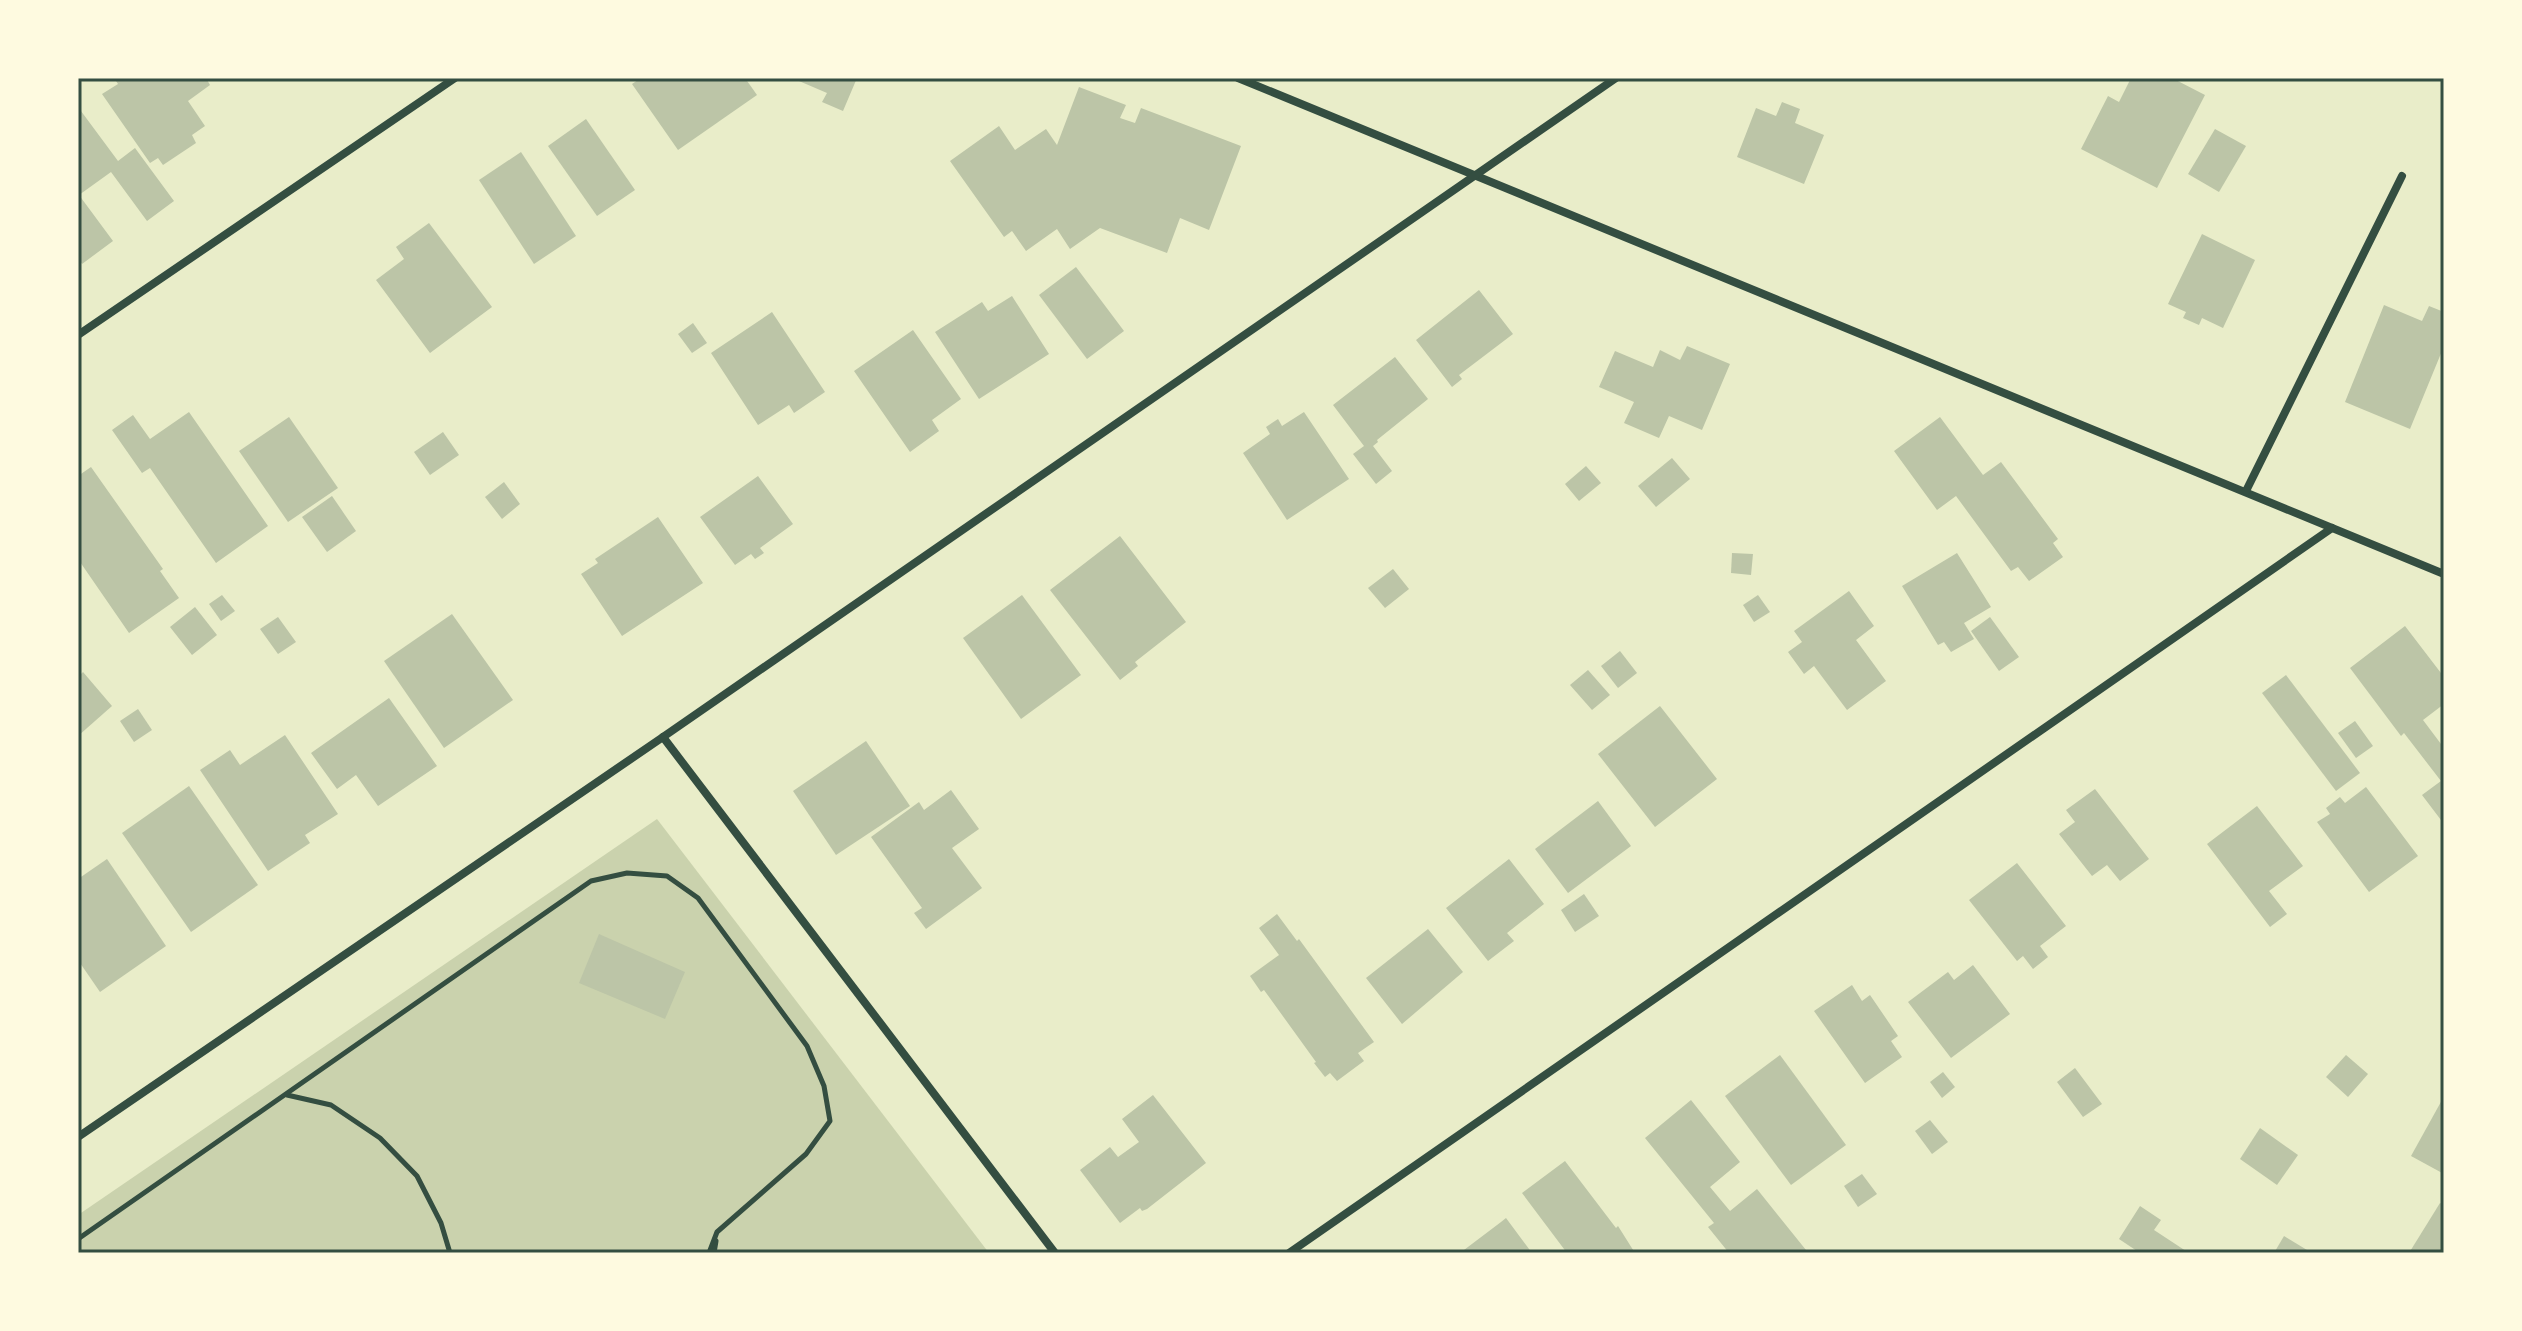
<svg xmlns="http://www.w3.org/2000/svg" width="2522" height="1331" viewBox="0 0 2522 1331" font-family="Commissioner,sans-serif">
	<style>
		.green { fill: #cad2ad }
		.building { fill: #bcc5a7 }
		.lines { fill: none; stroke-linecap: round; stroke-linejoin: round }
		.path { stroke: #344e41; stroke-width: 5 }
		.minor { stroke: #344e41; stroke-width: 8 }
		.neatline { fill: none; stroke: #344e41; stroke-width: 3 }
	</style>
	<rect width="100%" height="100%" fill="#e9edc9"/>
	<polygon class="green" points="657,819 989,1253 78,1253 78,1215"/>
	<g class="building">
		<polygon points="114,78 206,78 210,85 188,101 205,126 192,135 196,143 163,165 158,158 150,163 102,94 118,84"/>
		<polygon points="641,78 745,78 757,95 678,150 632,84"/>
		<polygon points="792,78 857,78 843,111 822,102 827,93"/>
		<polygon points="2131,78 2172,78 2205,95 2157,188 2081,149 2108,96 2119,102"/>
		<polygon points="1079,87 1126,105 1120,118 1135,123 1141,108 1241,146 1209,230 1180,218 1167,253 1100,228 1070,249 1057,229 1026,251 1012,231 1004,237 950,161 999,126 1015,150 1046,129 1057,145"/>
		<polygon points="1782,102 1800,109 1795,123 1824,135 1804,184 1737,157 1756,108 1776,116"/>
		<polygon points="78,107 118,161 135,148 174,201 147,221 111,172 79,195 113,241 82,264 78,258"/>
		<polygon points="586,119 635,190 597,216 548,146"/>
		<polygon points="2215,129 2246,146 2219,192 2188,174"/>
		<polygon points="521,152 576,236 534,264 479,180"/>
		<polygon points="429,223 492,307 430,353 376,280 404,259 396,247"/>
		<polygon points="2202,234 2255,260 2223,328 2202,318 2199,325 2183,318 2186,312 2168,304"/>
		<polygon points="1076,267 1124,331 1087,359 1039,295"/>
		<polygon points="1479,290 1513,334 1459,375 1462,379 1452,387 1416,340"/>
		<polygon points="1012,296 1049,354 979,399 935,332 982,302 988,311"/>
		<polygon points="2384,305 2422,321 2429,306 2444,312 2444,346 2410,429 2345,402"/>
		<polygon points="772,312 825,392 794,413 789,405 758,425 711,353"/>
		<polygon points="693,323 707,343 692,353 678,334"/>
		<polygon points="913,330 961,399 932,420 939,431 910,452 854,371"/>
		<polygon points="1687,346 1730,364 1702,430 1669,416 1659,438 1624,423 1634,402 1599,387 1615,351 1653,367 1660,350 1680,360"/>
		<polygon points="1395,357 1428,399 1377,440 1378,442 1373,446 1392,471 1376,484 1353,454 1364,446 1333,405"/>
		<polygon points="189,412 268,526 216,563 150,468 142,473 112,430 133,415 150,439"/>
		<polygon points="1304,412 1349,479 1287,520 1243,453 1270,434 1266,427 1278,419 1282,426"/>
		<polygon points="289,417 338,488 288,522 239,451"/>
		<polygon points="1940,417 1983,475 2001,462 2058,539 2053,543 2063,557 2029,581 2018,567 2011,571 1956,496 1937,510 1894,451"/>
		<polygon points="443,432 459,455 430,475 414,452"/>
		<polygon points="1672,458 1690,479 1656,507 1638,486"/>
		<polygon points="1586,466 1601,483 1579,501 1565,484"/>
		<polygon points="91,467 163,569 160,571 179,598 129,633 78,559 78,476"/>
		<polygon points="758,476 793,524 760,548 764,553 755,559 751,554 735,565 700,517"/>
		<polygon points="504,482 520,504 502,519 485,497"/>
		<polygon points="332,496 356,531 327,552 302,517"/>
		<polygon points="658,517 703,583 622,636 581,574 598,563 595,559"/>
		<polygon points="1120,536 1186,622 1135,662 1138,666 1120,680 1050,590"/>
		<polygon points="1732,553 1753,554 1751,575 1731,573"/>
		<polygon points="1957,553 1991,607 1964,623 1974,639 1951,652 1944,642 1938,645 1902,586"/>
		<polygon points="1393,569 1409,589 1385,608 1368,588"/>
		<polygon points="1849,591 1874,626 1856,640 1886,681 1847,710 1814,666 1804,674 1788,652 1802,642 1794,631"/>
		<polygon points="222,595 235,611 221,621 209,604"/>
		<polygon points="1022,595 1081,675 1021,719 963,638"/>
		<polygon points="1758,595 1770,612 1754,622 1743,605"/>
		<polygon points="195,607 217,635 192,655 170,627"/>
		<polygon points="452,614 513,700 444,748 384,661"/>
		<polygon points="278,617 296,642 278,654 260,629"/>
		<polygon points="1990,617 2019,657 1999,671 1971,631"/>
		<polygon points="2405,626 2444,677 2444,704 2423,720 2444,748 2444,824 2422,795 2441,781 2404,733 2401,736 2350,668"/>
		<polygon points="1620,651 1637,673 1618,688 1601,666"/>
		<polygon points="1588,670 1610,695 1592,710 1570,685"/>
		<polygon points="83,672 112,706 78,736 78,677"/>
		<polygon points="2286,675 2360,773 2336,791 2262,693"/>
		<polygon points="389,698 437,766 378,806 356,775 337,789 311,753"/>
		<polygon points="1660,706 1717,779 1655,827 1598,754"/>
		<polygon points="138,709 152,730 134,742 120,721"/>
		<polygon points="2355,721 2373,746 2356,758 2338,733"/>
		<polygon points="285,735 338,814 305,835 310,843 268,871 200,770 230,750 240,765"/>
		<polygon points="866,741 910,806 836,855 793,791"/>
		<polygon points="189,786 258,885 191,932 122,833"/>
		<polygon points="2366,787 2418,856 2369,892 2317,822 2330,814 2326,808 2340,797 2345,803"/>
		<polygon points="2095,789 2149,859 2120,881 2107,865 2092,876 2059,834 2075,822 2066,810"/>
		<polygon points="951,790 979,829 952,848 982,888 926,929 914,913 922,908 871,837 919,802 924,810"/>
		<polygon points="1598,801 1631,846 1568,893 1535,849"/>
		<polygon points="2257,806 2303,866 2269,891 2287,914 2270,927 2207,844"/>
		<polygon points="107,859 166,946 100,992 78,960 78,879"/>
		<polygon points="1509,859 1544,904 1507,933 1514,941 1488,961 1446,908"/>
		<polygon points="2017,863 2066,926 2040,946 2048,957 2033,969 2023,956 2017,961 1969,900"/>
		<polygon points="1584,894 1599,916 1575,932 1561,910"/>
		<polygon points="1277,914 1297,941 1299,939 1374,1042 1358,1053 1364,1061 1337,1081 1330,1073 1325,1077 1314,1063 1316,1062 1264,990 1261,992 1250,976 1279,955 1259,928"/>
		<polygon points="1428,929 1463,972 1402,1024 1366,978"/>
		<polygon points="599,934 685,972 665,1019 579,983"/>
		<polygon points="1973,965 2010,1014 1951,1058 1908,1002 1948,972 1954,980"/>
		<polygon points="1852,985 1862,1001 1870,995 1898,1036 1891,1041 1902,1057 1865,1083 1814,1011"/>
		<polygon points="1780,1055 1846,1145 1791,1185 1725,1096"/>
		<polygon points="2346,1055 2368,1074 2348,1097 2326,1077"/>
		<polygon points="2075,1068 2102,1104 2083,1117 2057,1082"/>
		<polygon points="1943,1072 1955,1087 1942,1098 1930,1082"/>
		<polygon points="1153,1095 1206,1163 1147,1209 1142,1211 1140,1208 1120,1223 1080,1170 1110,1147 1118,1157 1139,1142 1122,1119"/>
		<polygon points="1691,1100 1740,1162 1710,1187 1730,1211 1757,1189 1806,1250 1803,1253 1729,1253 1708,1227 1714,1223 1645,1138"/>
		<polygon points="2442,1100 2444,1101 2444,1174 2411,1156"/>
		<polygon points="1930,1120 1948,1142 1932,1154 1915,1131"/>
		<polygon points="2260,1128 2298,1155 2277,1185 2240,1159"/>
		<polygon points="1565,1161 1616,1228 1618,1226 1635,1253 1567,1253 1522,1193"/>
		<polygon points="1862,1174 1877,1194 1858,1207 1844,1186"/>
		<polygon points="2440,1203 2444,1205 2444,1253 2409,1253"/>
		<polygon points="2140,1206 2161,1220 2154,1230 2189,1253 2140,1253 2119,1239"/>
		<polygon points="1506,1218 1532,1253 1460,1253 1501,1222"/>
		<polygon points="2284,1236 2312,1253 2274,1253"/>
	</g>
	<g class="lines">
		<g class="path">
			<polyline points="287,1095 331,1105 380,1138 417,1176 441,1223 450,1253"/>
			<polyline points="78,1239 591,881 627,873 667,876 698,898 807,1046 824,1086 830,1121 806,1154 717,1232 709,1253"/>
			<polyline points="714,1253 716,1241"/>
		</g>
		<g class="minor">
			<polyline points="1238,78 2444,574"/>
			<polyline points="78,335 455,78"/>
			<polyline points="2246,491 2402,176"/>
			<polyline points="663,737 1055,1253"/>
			<polyline points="78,1137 663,737 1616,78"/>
			<polyline points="1289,1253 2332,528"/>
		</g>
	</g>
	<rect width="2522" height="1331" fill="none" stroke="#fefae0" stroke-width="160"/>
	<rect x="80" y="80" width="2362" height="1171" class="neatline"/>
</svg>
